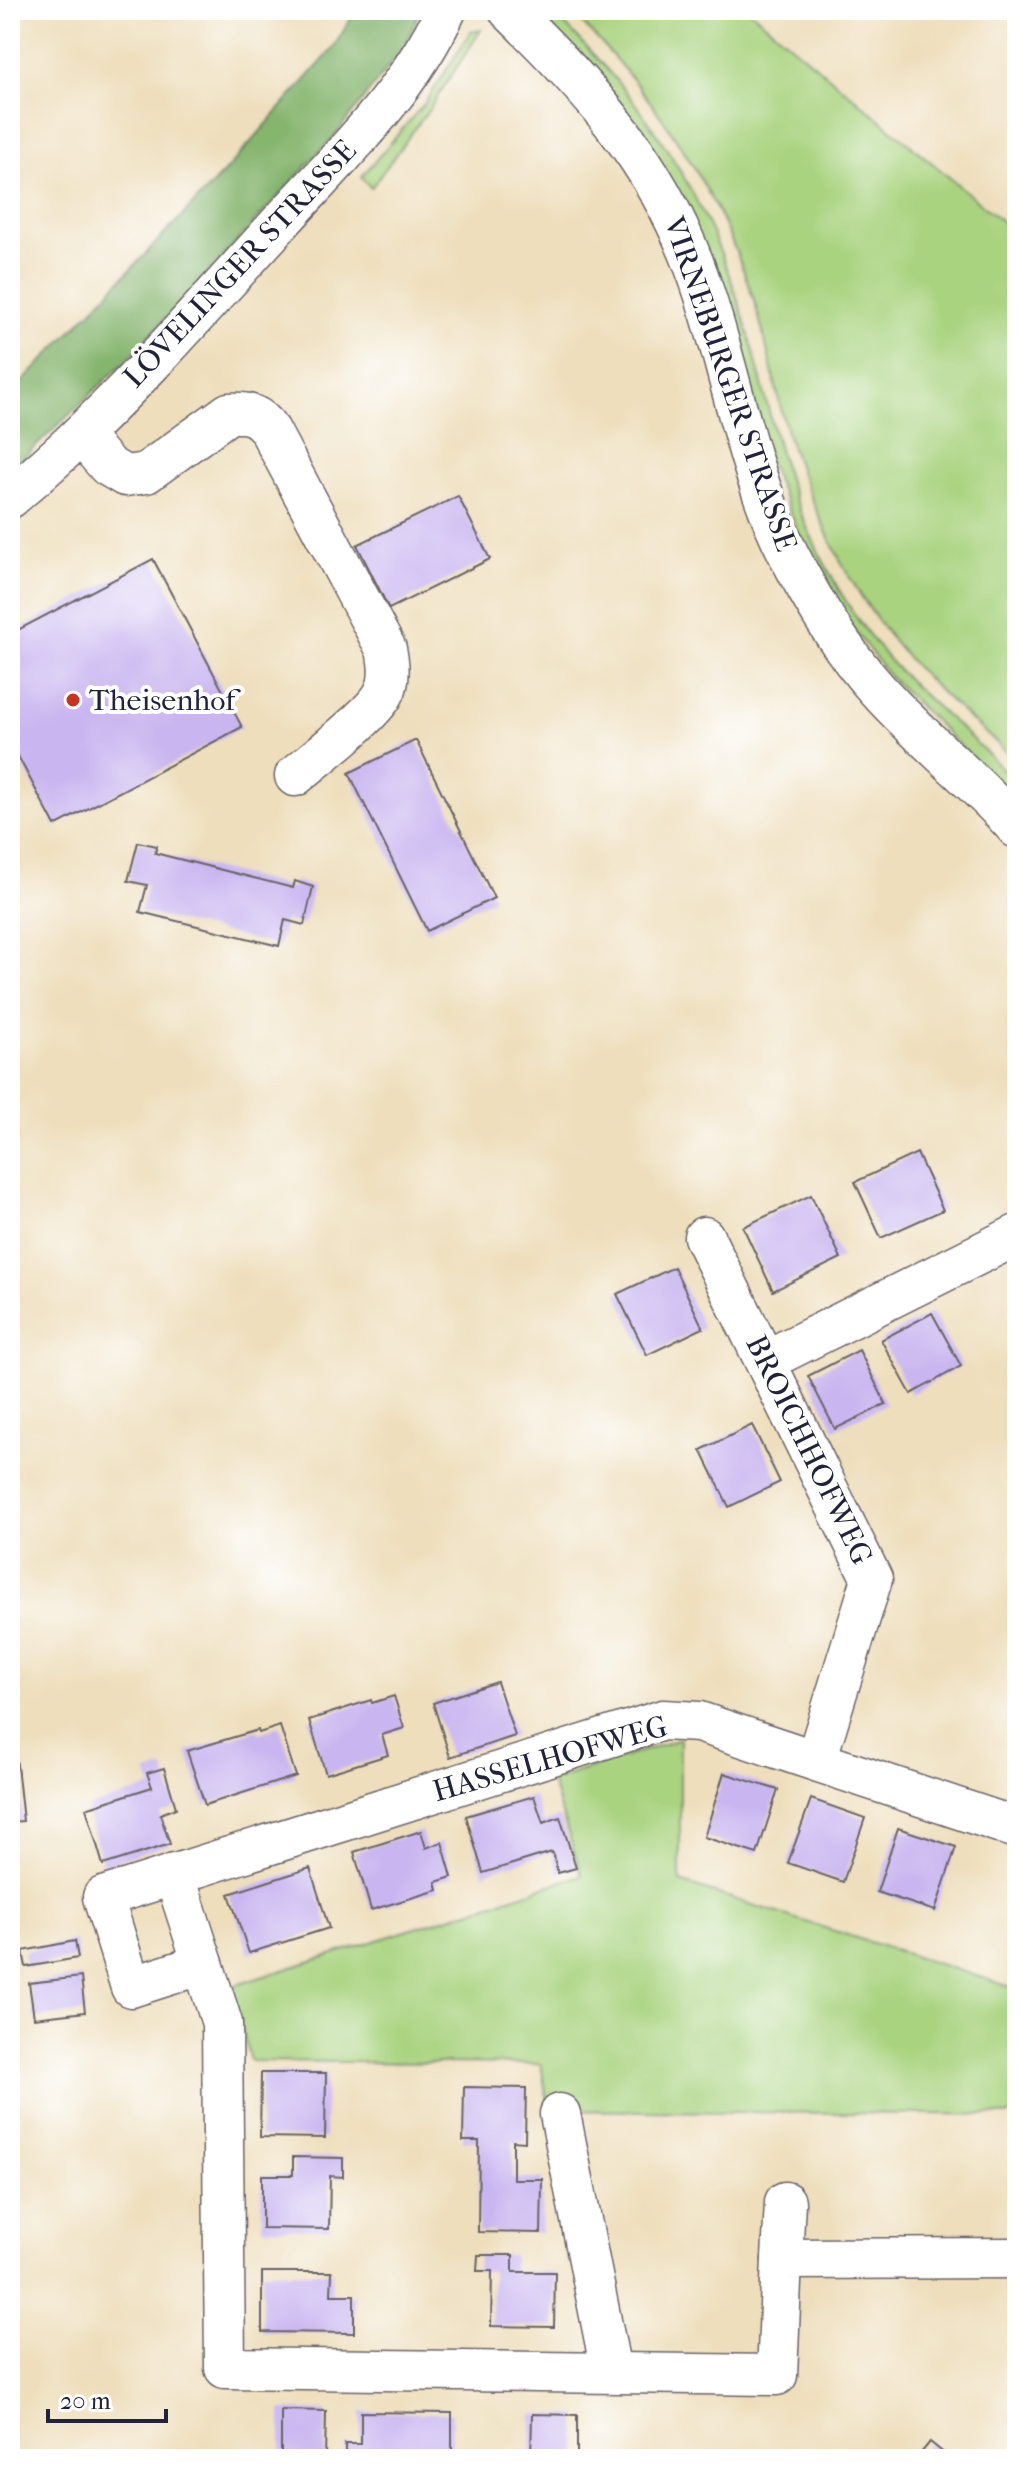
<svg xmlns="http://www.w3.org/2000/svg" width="1027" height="2469" viewBox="0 0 1027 2469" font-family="'IM FELL French Canon',serif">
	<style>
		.green { fill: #a9d37f; stroke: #667a5d; stroke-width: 2 }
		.forest { fill: #86b56e; stroke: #546c54; stroke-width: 2 }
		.building { fill: #c9b6f0 }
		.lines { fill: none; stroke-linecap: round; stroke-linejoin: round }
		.minor-casing { stroke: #696468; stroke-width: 43 }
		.minor { stroke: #fff; stroke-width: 40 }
		.poi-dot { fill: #c8321e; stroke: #fff; stroke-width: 3 }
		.labels { text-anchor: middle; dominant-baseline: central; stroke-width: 8; stroke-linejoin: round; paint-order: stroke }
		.street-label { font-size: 30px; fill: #22223b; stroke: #fff }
		.poi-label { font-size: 30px; fill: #22223b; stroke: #fff; text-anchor: start }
	</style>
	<rect width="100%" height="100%" fill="#fff"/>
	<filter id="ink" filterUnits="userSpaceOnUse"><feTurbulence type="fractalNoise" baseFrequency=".0125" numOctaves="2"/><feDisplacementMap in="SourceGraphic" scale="16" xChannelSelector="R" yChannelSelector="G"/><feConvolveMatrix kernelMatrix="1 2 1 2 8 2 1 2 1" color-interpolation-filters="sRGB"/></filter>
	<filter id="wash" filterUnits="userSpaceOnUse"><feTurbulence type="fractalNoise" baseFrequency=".006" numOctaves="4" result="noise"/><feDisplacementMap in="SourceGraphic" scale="32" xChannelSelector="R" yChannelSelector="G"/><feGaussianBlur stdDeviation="1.8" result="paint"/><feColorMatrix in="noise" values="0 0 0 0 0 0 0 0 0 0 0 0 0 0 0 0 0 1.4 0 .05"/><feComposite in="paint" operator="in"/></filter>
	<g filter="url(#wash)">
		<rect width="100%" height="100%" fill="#eedebc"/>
		<g class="green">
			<path d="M547 10H551C583 43 616 77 643 114 685 171 717 236 739 303 765 380 774 458 810 534 833 584 865 636 903 675 940 712 982 745 1017 784V802L890 677 844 617 803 544 769 461 728 308 540 17Z"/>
			<path d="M569 10H749L1017 234V761C983 730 946 700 915 666 876 624 843 571 820 518 809 493 797 466 789 439 776 395 769 348 755 304 719 190 654 93 569 10Z"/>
			<polygon points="481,30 430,108 371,188 361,177 425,103 471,32"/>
			<polygon points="680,1739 680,1882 1017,1989 1017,2115 549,2110 541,2064 251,2061 230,1987 582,1875 551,1781"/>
		</g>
		<polygon class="forest" points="356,10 420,10 405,46 335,135 129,358 10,471 10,395 229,167 332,50"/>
		<g id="blocks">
			<g class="building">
				<polygon points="458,496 490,559 389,609 357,545"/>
				<polygon points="153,559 242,727 55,826 10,741 10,634"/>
				<polygon points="416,740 494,898 427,931 349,773"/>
				<polygon points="138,842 157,846 155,853 293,888 295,881 313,887 304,925 285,920 279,946 140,912 147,885 128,881"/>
				<polygon points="917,1153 943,1210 881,1238 855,1182"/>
				<polygon points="811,1195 841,1258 773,1291 743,1227"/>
				<polygon points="674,1267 703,1328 647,1355 617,1294"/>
				<polygon points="932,1313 961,1366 911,1394 881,1340"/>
				<polygon points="859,1350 886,1404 835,1429 808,1376"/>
				<polygon points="752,1425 780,1482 729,1507 701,1450"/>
				<polygon points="497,1682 515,1736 450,1757 433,1703"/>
				<polygon points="394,1696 404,1728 382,1735 388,1755 326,1774 309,1720 371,1700 372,1703"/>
				<polygon points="280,1726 296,1776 205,1805 187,1751 258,1730 259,1733"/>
				<polygon points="16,1756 23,1821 10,1822 10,1757"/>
				<polygon points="164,1768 176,1808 160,1814 170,1844 103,1865 86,1808 152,1787 147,1773"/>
				<polygon points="724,1773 778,1790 757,1854 704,1837"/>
				<polygon points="534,1796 543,1823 560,1817 576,1868 558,1873 552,1852 483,1873 466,1816"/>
				<polygon points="811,1799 865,1818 843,1882 788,1863"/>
				<polygon points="898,1828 956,1847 935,1911 877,1892"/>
				<polygon points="421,1831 426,1848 442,1842 452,1877 436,1882 438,1890 371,1910 354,1852"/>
				<polygon points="310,1868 329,1928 249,1953 229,1894"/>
				<polygon points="75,1941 78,1958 26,1967 23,1951"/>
				<polygon points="81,1977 85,2012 34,2018 29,1983"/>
				<polygon points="261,2073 326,2073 325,2138 260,2137"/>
				<polygon points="464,2087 526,2088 525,2142 513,2141 513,2179 542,2179 541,2233 478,2232 479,2141 463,2141"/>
				<polygon points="293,2157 343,2158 343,2177 330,2176 329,2229 262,2228 262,2175 293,2175"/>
				<polygon points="478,2255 513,2255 513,2272 555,2272 554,2327 491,2326 492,2271 477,2271"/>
				<polygon points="262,2272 332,2272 331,2295 354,2295 354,2333 262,2332"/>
				<polygon points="281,2410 326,2411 325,2459 281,2459"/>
				<polygon points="361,2412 452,2413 452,2459 345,2459 345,2444 361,2444"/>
				<polygon points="532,2414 577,2415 577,2459 531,2459"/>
				<polygon points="930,2442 951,2459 916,2459"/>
			</g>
		</g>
	</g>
	<g filter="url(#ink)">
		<use href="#blocks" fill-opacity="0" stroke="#696468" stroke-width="2"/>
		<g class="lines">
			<g class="minor-casing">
				<g id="minor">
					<path d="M509 10C587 86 653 158 693 262 730 358 742 463 789 555 813 602 840 648 875 687 919 737 973 778 1017 828"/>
					<path d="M81 435 108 466 125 476 146 473 229 413C250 412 259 415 270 431L386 649C389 663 391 680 384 693 374 714 315 759 295 776"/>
					<path d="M10 498C34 477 59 456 82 433 151 367 214 295 278 225 339 158 408 93 446 10"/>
					<polyline points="704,1237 872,1579 816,1760"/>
					<polyline points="765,1361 1017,1235"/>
					<polyline points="174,1874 222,2023 225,2368 777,2375 782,2259 1017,2258"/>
					<polyline points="203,1964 131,1987 103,1897 663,1720 699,1722 1017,1828"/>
					<polyline points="560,2114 611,2371"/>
					<polyline points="782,2259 785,2202"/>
				</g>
			</g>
			<use href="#minor" class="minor"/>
		</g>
	</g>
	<circle class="poi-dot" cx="73" cy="700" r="8"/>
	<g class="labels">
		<g class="street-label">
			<text transform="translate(240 264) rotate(-47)">LÖVELINGER STRASSE</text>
			<text transform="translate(730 384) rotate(71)">VIRNEBURGER STRASSE</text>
			<text transform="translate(809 1450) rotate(64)">BROICHHOFWEG</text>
			<text transform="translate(550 1759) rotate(-16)">HASSELHOFWEG</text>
		</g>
		<g class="poi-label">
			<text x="89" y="700">Theisenhof</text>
		</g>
	</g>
	<rect width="1027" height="2469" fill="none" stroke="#fff" stroke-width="40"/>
	<path d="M48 2409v12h118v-12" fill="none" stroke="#22223b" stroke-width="4"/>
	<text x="60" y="2409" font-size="24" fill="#22223b" stroke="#ffffff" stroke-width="6" paint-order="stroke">20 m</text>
</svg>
